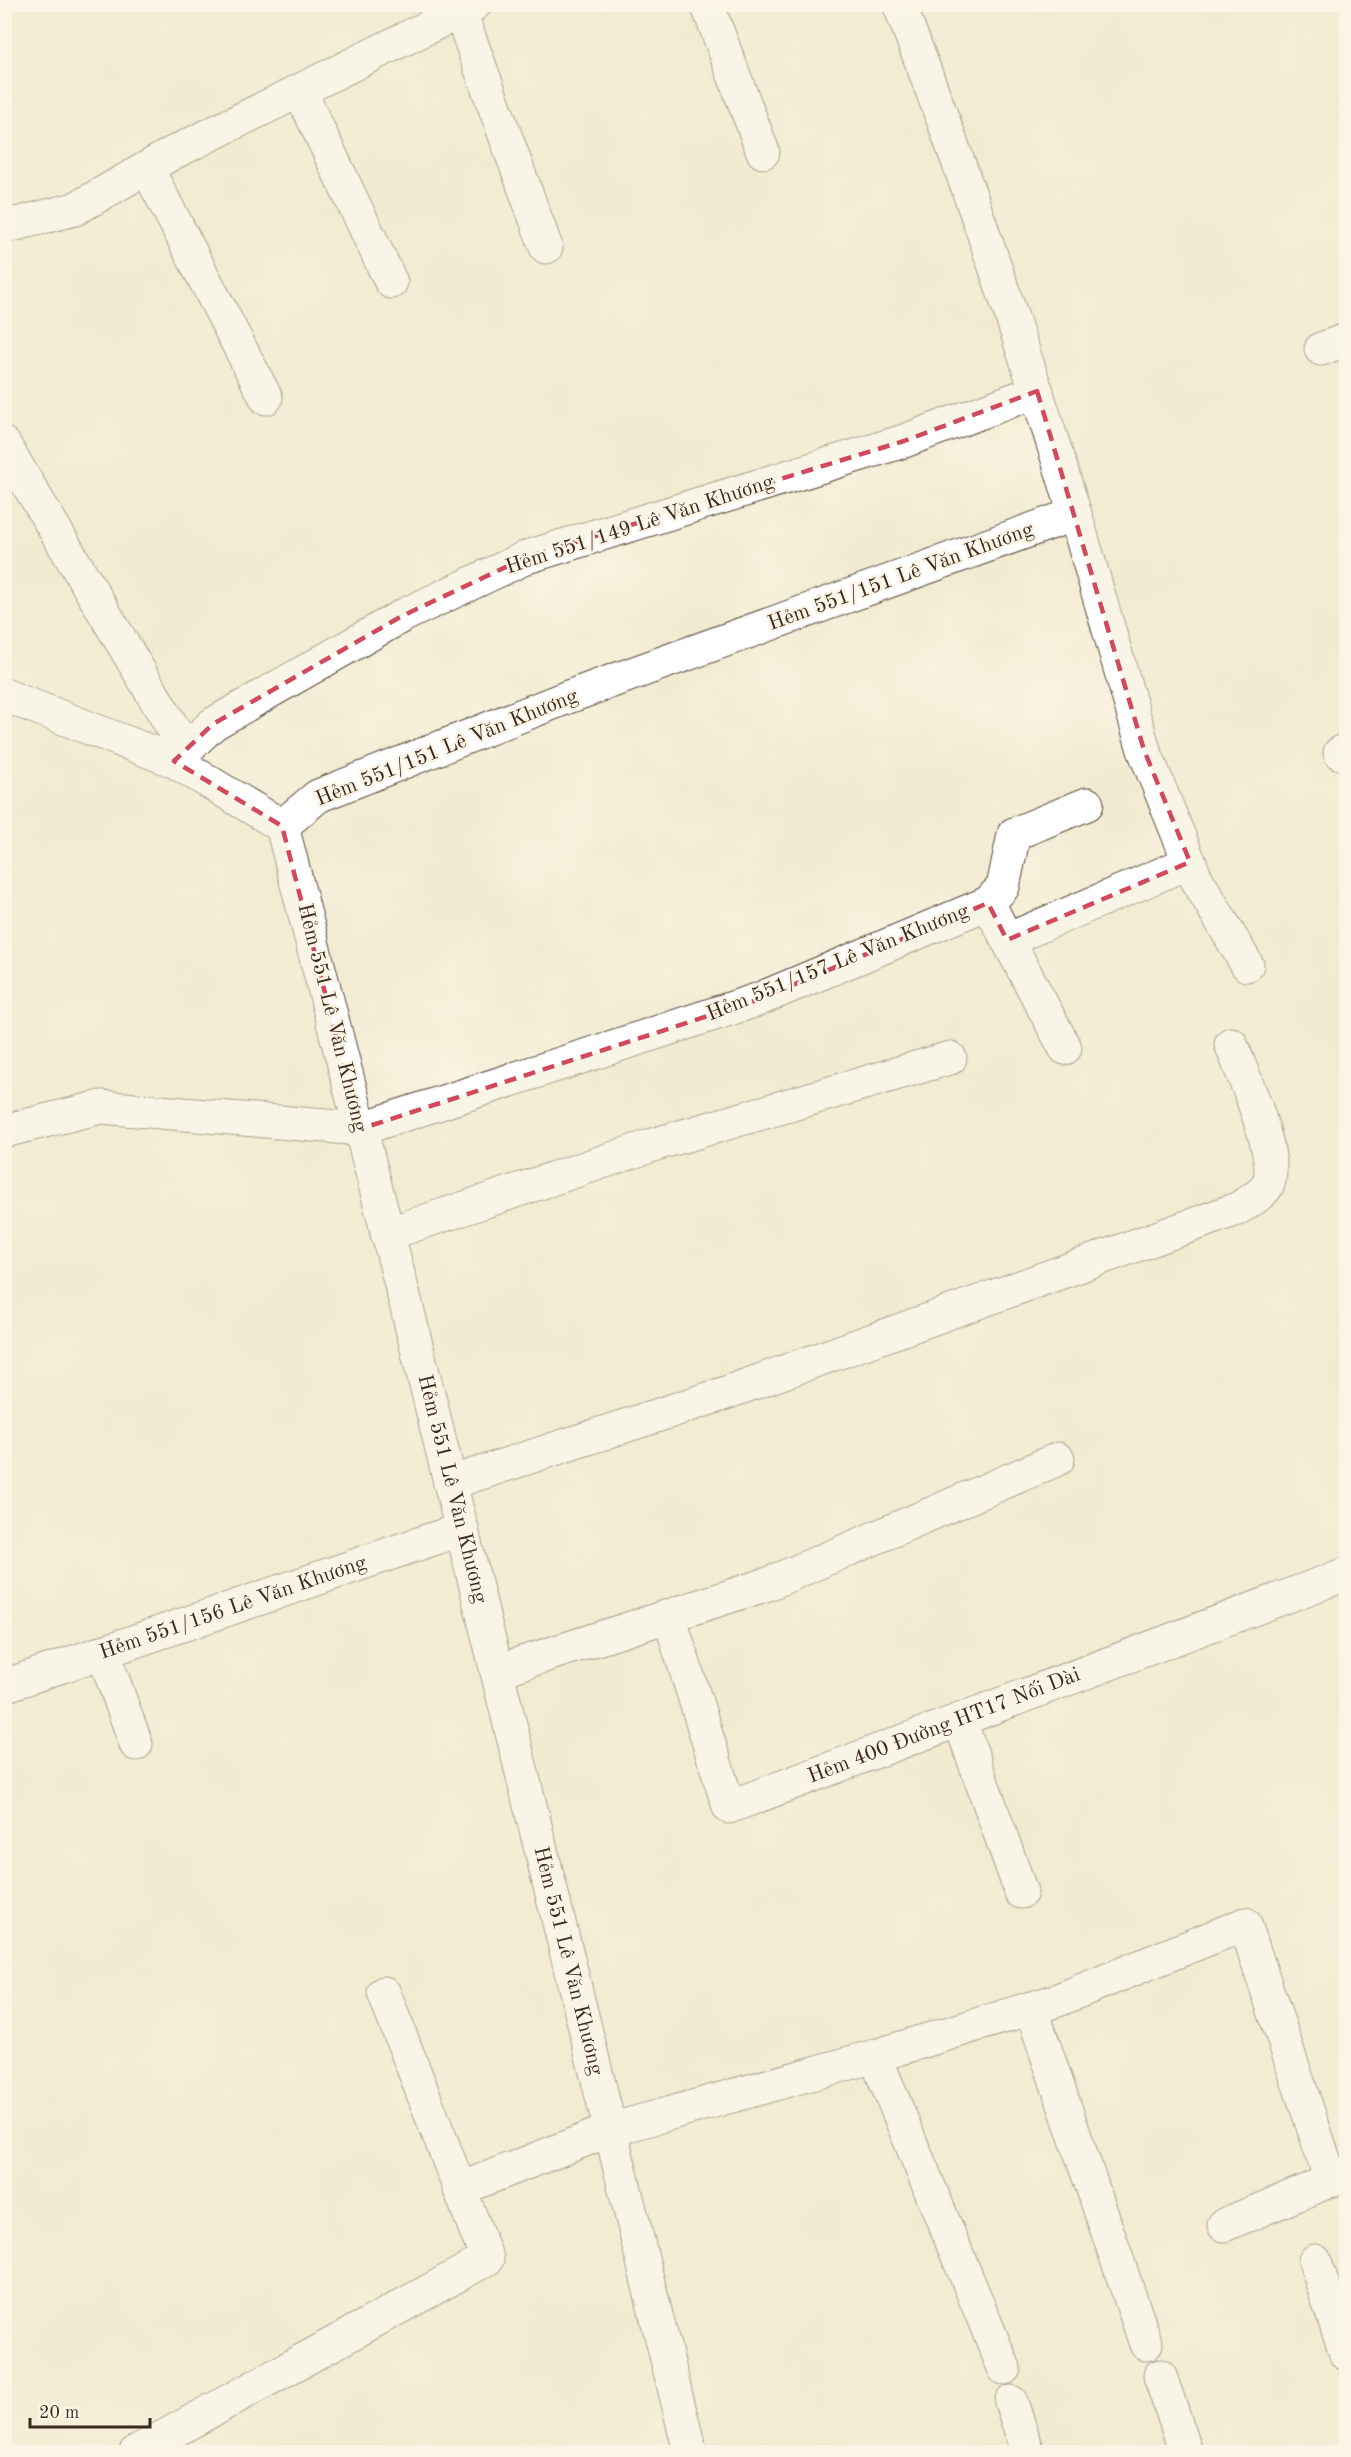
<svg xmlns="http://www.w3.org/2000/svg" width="1351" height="2457" viewBox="0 0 1351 2457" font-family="'Old Standard TT',serif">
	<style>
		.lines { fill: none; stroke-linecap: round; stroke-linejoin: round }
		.minor-casing { stroke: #564739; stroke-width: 35 }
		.minor { stroke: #fff; stroke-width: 33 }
		.marked { fill: none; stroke: #d1495b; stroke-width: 4.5; stroke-dasharray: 12 8; stroke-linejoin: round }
		.labels { text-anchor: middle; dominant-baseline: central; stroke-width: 5; stroke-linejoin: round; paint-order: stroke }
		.street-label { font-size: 21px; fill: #3b2a1e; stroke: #fcf5e5 }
	</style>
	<rect width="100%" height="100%" fill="#fcf5e5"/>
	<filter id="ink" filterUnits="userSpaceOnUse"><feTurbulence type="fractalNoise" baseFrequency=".0167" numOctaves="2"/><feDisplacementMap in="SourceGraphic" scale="12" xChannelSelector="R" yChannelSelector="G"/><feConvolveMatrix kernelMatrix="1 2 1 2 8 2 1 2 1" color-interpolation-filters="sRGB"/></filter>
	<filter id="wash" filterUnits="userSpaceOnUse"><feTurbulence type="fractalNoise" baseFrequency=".008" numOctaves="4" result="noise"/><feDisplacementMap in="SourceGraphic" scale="24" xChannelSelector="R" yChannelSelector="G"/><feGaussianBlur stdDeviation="1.35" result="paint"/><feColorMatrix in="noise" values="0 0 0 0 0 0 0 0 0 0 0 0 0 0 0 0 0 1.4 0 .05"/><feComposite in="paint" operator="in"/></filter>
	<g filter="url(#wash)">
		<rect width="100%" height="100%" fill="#f2ebd2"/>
	</g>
	<g filter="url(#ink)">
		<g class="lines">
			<g class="minor-casing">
				<g id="minor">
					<polyline points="707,4 763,152"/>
					<path d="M899 4C965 172 1022 342 1075 514"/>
					<polyline points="460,12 546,247"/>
					<polyline points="300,91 391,282"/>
					<polyline points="147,168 266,398"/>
					<polyline points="4,227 75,209 171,154 475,4"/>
					<polyline points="1321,349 1346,340"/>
					<polyline points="4,444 186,750"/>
					<polyline points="4,695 174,761 282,826 405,1300 690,2452"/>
					<polyline points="1340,753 1346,750"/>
					<polyline points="174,761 213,724 402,616 527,557 904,441 1037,391"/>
					<polyline points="282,826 318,796 568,697 1075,514 1144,750 1195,876 1247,965"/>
					<polyline points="988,903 1003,887 1014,834 1087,804"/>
					<polyline points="1007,940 1190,862"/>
					<polyline points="4,1131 101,1107 360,1129 757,1000 988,903 1065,1048"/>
					<polyline points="387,1234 656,1144 950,1058"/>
					<path d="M450 1483 720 1395 1237 1209C1246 1203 1261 1196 1267 1186 1282 1160 1242 1073 1231 1044"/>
					<polyline points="669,1616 729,1807 1346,1574"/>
					<polyline points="103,1652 136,1744"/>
					<polyline points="497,1671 768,1584 1058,1459"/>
					<polyline points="4,1686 462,1529"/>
					<polyline points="960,1721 1021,1892"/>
					<polyline points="1031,2008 1146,2344"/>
					<polyline points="875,2056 1004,2368"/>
					<polyline points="460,2189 610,2130 875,2056 1058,2000 1245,1924 1331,2180"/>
					<polyline points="1224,2225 1346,2174"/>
					<polyline points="1315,2261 1346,2354"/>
					<polyline points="1160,2376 1186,2452"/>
					<polyline points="1011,2402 1028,2452"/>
					<polyline points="136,2452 487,2259 384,1993"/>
				</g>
			</g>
			<use href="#minor" class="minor"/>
		</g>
	</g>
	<path d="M0 0H1351V2457H0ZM1037 391 1144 750 1190 862 1007 940 988 903 757 1000 360 1129 282 826 174 761 213 724 402 616 527 557 904 441Z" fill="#f2ebd2" fill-opacity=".55" fill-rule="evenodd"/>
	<path class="marked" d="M1037 391 1144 750 1190 862 1007 940 988 903 757 1000 360 1129 282 826 174 761 213 724 402 616 527 557 904 441Z"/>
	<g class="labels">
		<g class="street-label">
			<text transform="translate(640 525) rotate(-18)">Hẻm 551/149 Lê Văn Khương</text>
			<text transform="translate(901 577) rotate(-20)">Hẻm 551/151 Lê Văn Khương</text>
			<text transform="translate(447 748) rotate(-22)">Hẻm 551/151 Lê Văn Khương</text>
			<text transform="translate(838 963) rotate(-22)">Hẻm 551/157 Lê Văn Khương</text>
			<text transform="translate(332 1018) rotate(76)">Hẻm 551 Lê Văn Khương</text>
			<text transform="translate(452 1489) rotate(76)">Hẻm 551 Lê Văn Khương</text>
			<text transform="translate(233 1608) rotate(-19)">Hẻm 551/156 Lê Văn Khương</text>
			<text transform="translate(944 1726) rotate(-21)">Hẻm 400 Đường HT17 Nối Dài</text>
			<text transform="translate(568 1961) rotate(76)">Hẻm 551 Lê Văn Khương</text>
		</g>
	</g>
	<rect width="1351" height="2457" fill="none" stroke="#fcf5e5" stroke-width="24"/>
	<path d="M30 2418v9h120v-9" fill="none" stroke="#3b2a1e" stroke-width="3"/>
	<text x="39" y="2418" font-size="18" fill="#3b2a1e" stroke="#fcf5e5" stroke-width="4.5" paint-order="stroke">20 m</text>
</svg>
